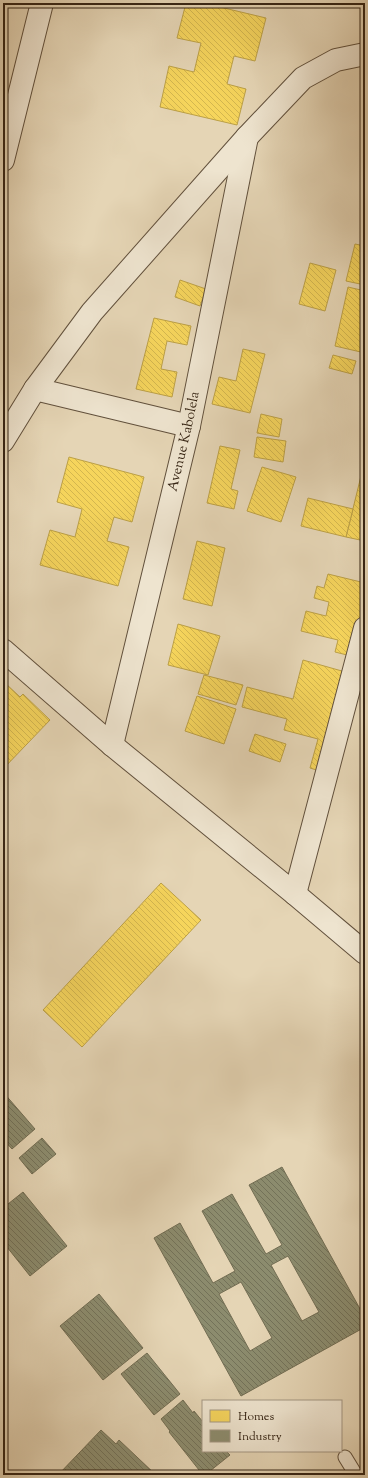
<svg xmlns="http://www.w3.org/2000/svg" width="368" height="1478" viewBox="0 0 368 1478" font-family="'Sorts Mill Goudy',serif">
	<style>
		.homes { fill: url(#homes-back-hatch); stroke: #bca046 }
		.industry { fill: url(#industry-back-hatch); stroke: #726d53; fill-rule: evenodd }
		.lines { fill: none; stroke-linecap: round; stroke-linejoin: round }
		.lane-casing { stroke: #61503c; stroke-width: 15 }
		.street-casing { stroke: #61503c; stroke-width: 24 }
		.lane { stroke: #eee4cf; stroke-width: 13 }
		.street { stroke: #eee4cf; stroke-width: 22 }
		.labels { text-anchor: middle; dominant-baseline: central; stroke-width: 4; stroke-linejoin: round; paint-order: stroke }
		.street-label { font-size: 14px; fill: #352414; stroke: #eee4cf }
	</style>
	<defs>
		<pattern id="homes-back-hatch" width="6" height="6" patternUnits="userSpaceOnUse"><rect width="6" height="6" fill="#f6d55c"/><path d="M-1 5l2 2M0 0l6 6M5-1l2 2" fill="none" stroke="#d4b74f"/></pattern>
		<pattern id="industry-back-hatch" width="6" height="6" patternUnits="userSpaceOnUse"><rect width="6" height="6" fill="#8c8c6e"/><path d="M-1 5l2 2M0 0l6 6M5-1l2 2" fill="none" stroke="#737259"/></pattern>
	</defs>
	<rect width="100%" height="100%" fill="#e5d5b5"/>
	<filter id="stains"><feTurbulence type="fractalNoise" baseFrequency=".005" numOctaves="4"/><feColorMatrix values="0 0 0 0 .2 0 0 0 0 .09 0 0 0 0 .02 0 0 0 .5 -.17"/></filter>
	<radialGradient id="worn" r=".72"><stop offset=".6" stop-color="#630" stop-opacity="0"/><stop offset="1" stop-color="#630" stop-opacity=".3"/></radialGradient>
	<g class="homes">
		<polygon points="186,3 203,3 266,18 255,61 234,56 227,84 246,89 237,125 160,107 169,66 194,72 201,43 177,38"/>
		<polygon points="355,244 365,246 365,285 346,281"/>
		<polygon points="310,263 336,270 325,311 299,304"/>
		<polygon points="180,280 206,289 200,306 175,297"/>
		<polygon points="348,287 365,291 365,353 335,346"/>
		<polygon points="154,318 191,326 187,345 167,341 161,369 177,372 172,397 136,389"/>
		<polygon points="243,349 265,354 250,413 212,404 219,377 236,381"/>
		<polygon points="333,355 356,361 352,374 329,368"/>
		<polygon points="364,380 365,381 365,394 361,393"/>
		<polygon points="261,414 282,419 279,437 257,433"/>
		<polygon points="257,437 286,441 283,462 254,457"/>
		<polygon points="220,446 240,450 231,489 238,491 234,509 207,503"/>
		<polygon points="69,457 144,477 132,522 114,517 107,541 129,547 118,586 40,565 50,530 75,537 82,509 57,502"/>
		<polygon points="262,467 296,477 281,522 247,511"/>
		<polygon points="361,476 365,477 365,541 346,537"/>
		<polygon points="308,498 353,509 346,537 301,526"/>
		<polygon points="197,541 225,548 212,606 183,599"/>
		<polygon points="328,574 365,583 365,599 351,656 335,652 338,640 301,631 306,611 326,616 329,602 314,598 317,586 324,588"/>
		<polygon points="178,624 220,636 208,675 168,665"/>
		<polygon points="303,660 349,673 323,772 310,768 318,739 284,730 287,719 242,707 247,687 293,699"/>
		<polygon points="204,675 243,685 236,705 198,694"/>
		<polygon points="3,681 20,697 23,694 50,720 3,769"/>
		<polygon points="197,696 236,709 224,744 185,731"/>
		<polygon points="255,734 286,744 280,762 249,751"/>
		<polygon points="161,883 201,920 82,1047 43,1010"/>
	</g>
	<g class="industry">
		<polygon points="3,1092 35,1129 12,1149 3,1139"/>
		<polygon points="42,1138 56,1154 32,1174 19,1158"/>
		<path d="M282 1167 365 1318V1327L241 1396 154 1238 180 1223 213 1283 235 1271 202 1211 232 1194 266 1254 282 1245 249 1185ZM288 1256 319 1312 302 1321 271 1265ZM241 1282 272 1338 250 1351 219 1294Z"/>
		<polygon points="23,1192 67,1246 30,1276 3,1242 3,1208"/>
		<polygon points="99,1294 143,1348 103,1380 60,1326"/>
		<polygon points="147,1353 180,1394 154,1415 121,1374"/>
		<polygon points="183,1400 193,1413 194,1411 203,1422 203,1451 226,1451 230,1455 205,1475 203,1475 169,1432 170,1431 161,1419"/>
		<polygon points="101,1430 116,1444 119,1440 156,1475 58,1475"/>
	</g>
	<g class="lines">
		<g class="lane-casing">
			<polyline id="lane" points="345,1457 356,1475"/>
		</g>
		<g class="street-casing">
			<g id="street">
				<polyline points="3,160 42,3"/>
				<polyline points="35,389 189,426"/>
				<polyline points="3,441 35,389 92,312 247,137 303,78 336,60 365,54"/>
				<polyline points="3,650 112,745 295,894 365,953"/>
				<path id="s1" d="M112 745 189 426 247 137"/>
				<polyline points="295,894 365,628"/>
			</g>
		</g>
		<use href="#lane" class="lane"/>
		<use href="#street" class="street"/>
	</g>
	<g class="labels">
		<g class="street-label">
			<text stroke="none"><textPath href="#s1" startOffset="312">Avenue Kabolela</textPath></text>
		</g>
	</g>
	<rect width="368" height="1478" fill="none" stroke="#e5d5b5" stroke-width="16"/>
	<rect x="4" y="4" width="360" height="1470" fill="none" stroke="#352414" stroke-width="2"/>
	<rect x="8" y="8" width="352" height="1462" fill="none" stroke="#352414"/>
	<rect x="202" y="1400" width="140" height="52" fill="#eee4cf" stroke="#a49784"/>
	<rect x="210" y="1410" width="20" height="12" fill="#f6d55c" stroke="#a49784"/>
	<text x="238" y="1420" font-size="12" fill="#352414">Homes</text>
	<rect x="210" y="1430" width="20" height="12" fill="#8c8c6e" stroke="#a49784"/>
	<text x="238" y="1440" font-size="12" fill="#352414">Industry</text>
	<rect width="100%" height="100%" filter="url(#stains)"/>
	<rect width="100%" height="100%" fill="url(#worn)"/>
</svg>
